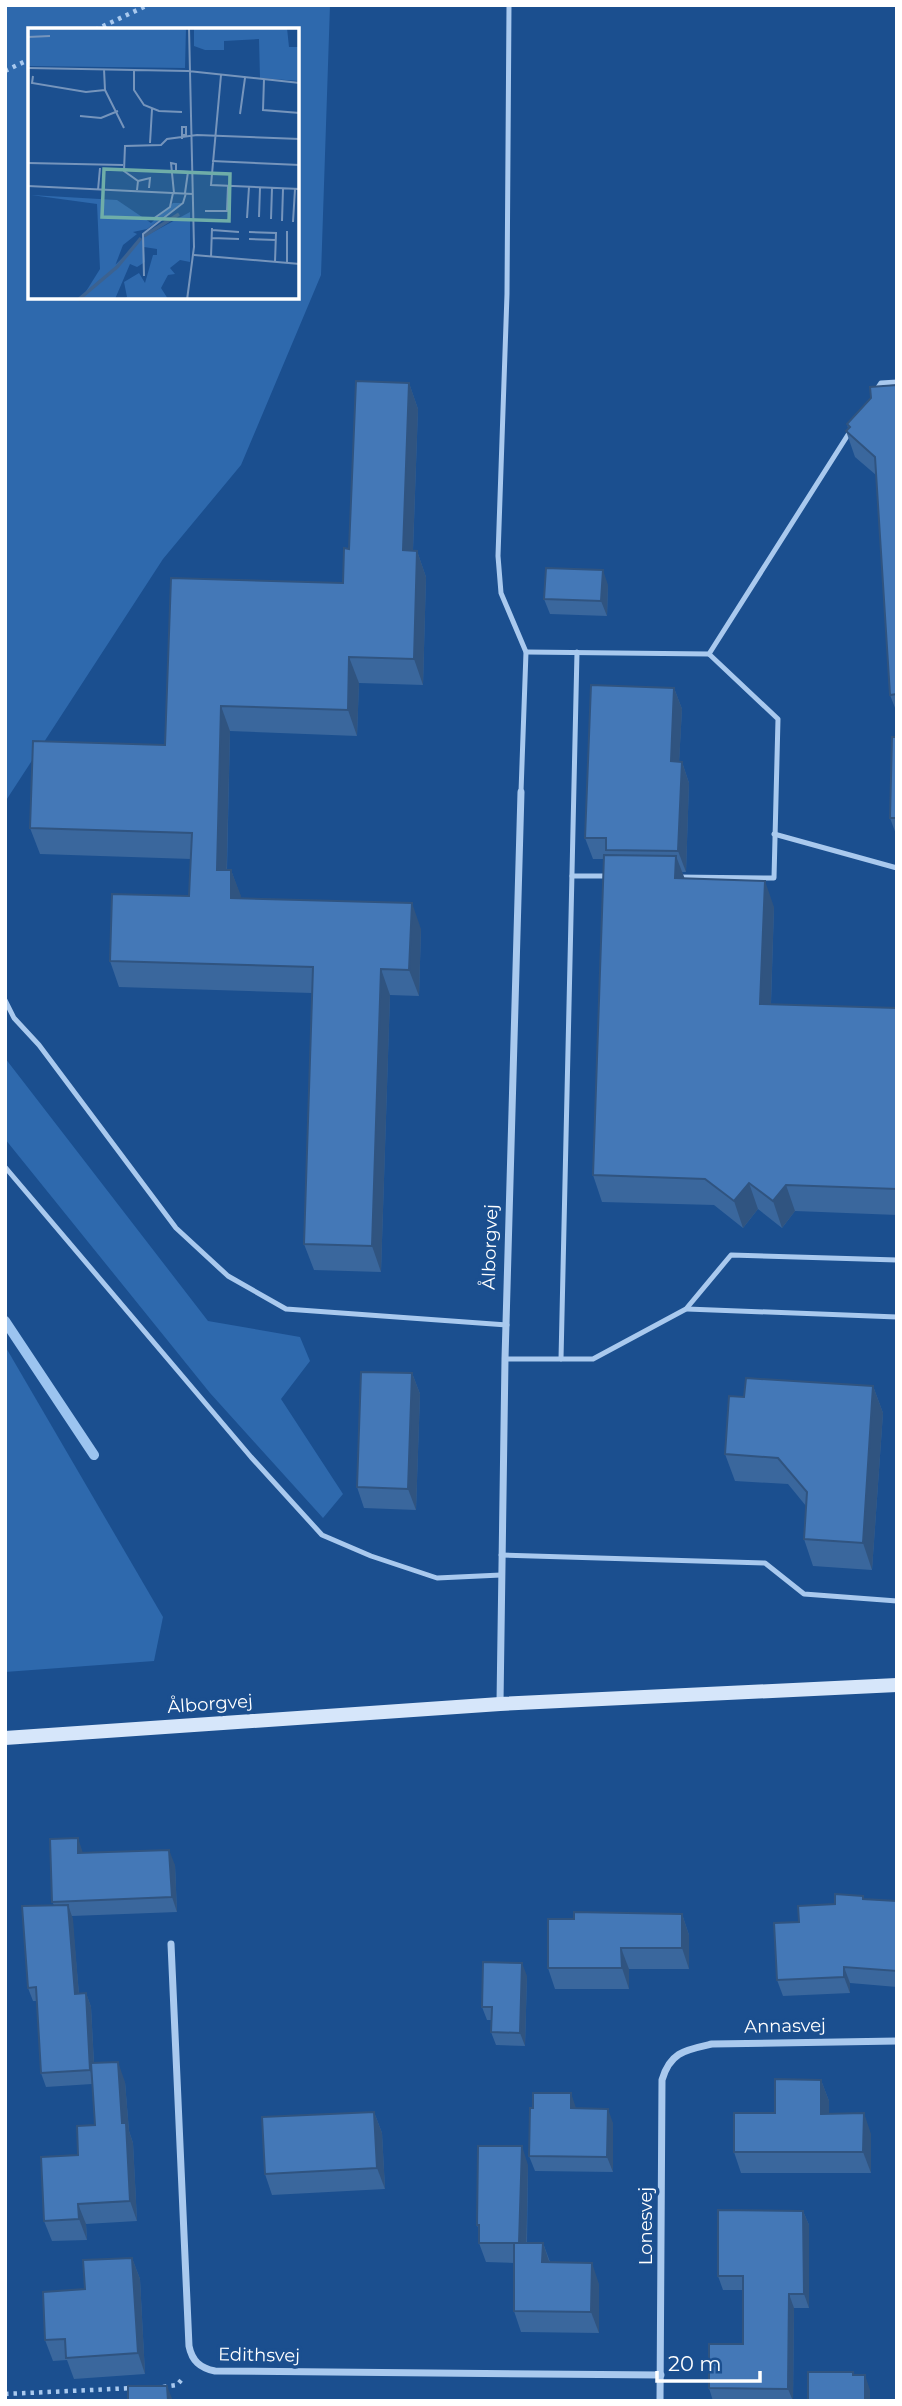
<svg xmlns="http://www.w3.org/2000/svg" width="902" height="2406" viewBox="0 0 902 2406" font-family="Montserrat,sans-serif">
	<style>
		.green { fill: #2e69ad; fill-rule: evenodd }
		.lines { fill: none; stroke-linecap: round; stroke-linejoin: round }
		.stream { stroke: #9cc4f0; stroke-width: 10 }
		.path { stroke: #a9c9ee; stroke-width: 4.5; stroke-dasharray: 3.5 5; stroke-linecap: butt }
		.service { stroke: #a9c9ee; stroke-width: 5 }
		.minor { stroke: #a9c9ee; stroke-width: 7 }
		.secondary { stroke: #d6e6fa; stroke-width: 14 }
		.wall { fill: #3a679d }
		.shaded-wall { fill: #305480 }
		.building { fill: #4478b7; stroke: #305480; stroke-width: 2 }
		.labels { text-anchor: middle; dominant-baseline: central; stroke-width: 7; stroke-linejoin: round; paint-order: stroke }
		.street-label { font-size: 18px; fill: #fff; stroke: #1b4f8f }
		.inset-river { fill: none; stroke: #3c6290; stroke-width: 3.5 }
		.inset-road { fill: none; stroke: #7695bc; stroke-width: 2 }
		.view { fill: #6fada8; fill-opacity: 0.15; stroke: #6fada8; stroke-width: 3.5 }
		.inset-edge { fill: none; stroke: #fff; stroke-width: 3.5 }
	</style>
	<rect width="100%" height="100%" fill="#1b4f8f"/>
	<g class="green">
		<path d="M5 5H330L321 275 241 465 163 559 5 802ZM30 30H298V298H30Z"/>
		<polygon points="5,1058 208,1321 300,1337 310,1361 281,1399 343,1494 323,1518 210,1393 5,1139"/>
		<polygon points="5,1346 163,1617 154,1661 5,1672"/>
	</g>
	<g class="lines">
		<polyline class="stream" points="5,1321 94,1455"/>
		<g class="path">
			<polyline points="95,30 148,5"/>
			<polyline points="5,71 30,59"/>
			<polyline points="163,2387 177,2385 183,2378"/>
			<polyline points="5,2394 134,2388"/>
		</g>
		<g class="service">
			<polyline points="509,5 507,294 498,556 501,593 526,652 521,792"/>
			<polyline points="875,392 881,383 897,382"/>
			<polyline points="526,652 709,654 851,430"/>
			<polyline points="774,834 897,868"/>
			<polyline points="572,876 607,876"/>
			<polyline points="677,877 774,878 778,719 709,654"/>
			<polyline points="5,1000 14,1018 39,1045 176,1228 228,1276 286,1309 507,1325"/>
			<polyline points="5,1167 251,1457 322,1535 371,1556 437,1578 501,1575"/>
			<polyline points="687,1309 897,1317"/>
			<polyline points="505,1359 593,1359 686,1309 731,1255 897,1260"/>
			<polyline points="561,1359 577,652"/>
			<polyline points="501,1555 765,1563 804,1594 897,1601"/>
		</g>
		<g class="minor">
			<polyline points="500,1703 505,1359 521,792"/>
			<path d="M171 1944 189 2346C192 2361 200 2368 215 2371L661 2375"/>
			<path d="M660 2401 662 2080C670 2052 685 2050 712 2044L897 2041"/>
		</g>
		<polyline class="secondary" points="5,1738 500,1704 897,1685"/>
	</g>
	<g class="wall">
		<polygon points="409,383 418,409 413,551 417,551 426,577 423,685 359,683 357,736 230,731 227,870 231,870 241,898 421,929 419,996 390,995 381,1272 314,1270 304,1244 312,993 119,987 110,961 189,896 191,859 40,854 30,828 165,745 343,583 349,549"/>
		<polygon points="897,385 897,713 890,695 876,475 855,457 846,431 848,428 847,424"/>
		<polygon points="608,585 607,616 550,614 544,599"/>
		<polygon points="674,688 682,709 679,762 682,762 689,783 686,872 682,872 684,878 774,907 771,1004 897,1008 897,1215 795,1211 782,1228 758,1209 743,1228 714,1205 602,1202 593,1175 604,859 593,859 585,838"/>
		<polygon points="897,737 897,837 890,818"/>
		<polygon points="412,1373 420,1394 416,1510 364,1508 357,1487"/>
		<polygon points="873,1386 883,1413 872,1570 813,1566 804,1539 806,1506 788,1484 735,1481 725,1454 744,1397"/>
		<polygon points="83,1853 175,1865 177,1912 72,1916 79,1994 86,1993 91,2007 94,2063 125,2082 129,2131 133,2143 137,2221 86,2224 87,2240 52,2241 44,2221 78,2155 95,2125 92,2084 46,2087 41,2073 37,2001 33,2001 28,1988 54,1905 52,1902"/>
		<polygon points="863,1896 864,1899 897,1901 897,1987 850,1983 850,1993 783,1996 777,1980 799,1922 835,1904"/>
		<polygon points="682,1914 689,1935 689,1969 629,1969 629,1989 555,1989 548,1968 574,1919"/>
		<polygon points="527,1976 525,2046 496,2045 491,2032 491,2020 487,2020 482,2007"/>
		<polygon points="821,2080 829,2101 829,2114 871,2134 871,2173 741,2173 734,2152 775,2113"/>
		<polygon points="576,2108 613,2123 613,2172 535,2171 529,2156"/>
		<polygon points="374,2112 382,2133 385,2189 272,2195 265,2174"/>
		<polygon points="528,2165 527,2243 543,2243 550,2262 599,2284 599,2333 521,2332 514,2311 514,2263 486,2262 479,2243 479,2230 477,2225"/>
		<polygon points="803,2211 809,2225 809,2308 794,2308 793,2401 713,2401 709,2388 743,2344 743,2290 723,2290 718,2276"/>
		<polygon points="132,2258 140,2279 145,2374 74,2379 67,2360 53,2361 45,2340 85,2289"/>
	</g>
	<g class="shaded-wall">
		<polygon points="409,383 418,409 412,576 403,550"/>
		<polygon points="417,551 426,577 423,685 414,659"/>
		<polygon points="603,570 608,585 607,616 601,601"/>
		<polygon points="349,657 359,683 357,736 348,710"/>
		<polygon points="674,688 682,709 678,782 671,761"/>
		<polygon points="221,706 230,731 226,896 217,870"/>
		<polygon points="682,762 689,783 686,872 678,851"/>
		<polygon points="676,856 686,882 675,878"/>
		<polygon points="231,870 241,896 240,924 231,898"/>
		<polygon points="765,881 774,907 770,1030 760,1004"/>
		<polygon points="412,903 421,929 419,996 409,970"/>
		<polygon points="381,969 390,995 381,1272 372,1246"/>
		<polygon points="749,1183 758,1209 743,1228 734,1201"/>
		<polygon points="786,1185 795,1211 782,1228 773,1201"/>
		<polygon points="412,1373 420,1394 416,1510 408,1489"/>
		<polygon points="873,1386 883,1413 872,1570 863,1543"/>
		<polygon points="78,1838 83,1853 78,1853"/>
		<polygon points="169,1850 175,1865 177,1912 172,1897"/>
		<polygon points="68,1905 73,1919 80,2008 75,1994"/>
		<polygon points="682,1914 689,1935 689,1969 682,1948"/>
		<polygon points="621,1948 629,1969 629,1989 622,1968"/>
		<polygon points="522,1963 527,1976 525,2046 520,2033"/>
		<polygon points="844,1967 850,1983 850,1993 844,1977"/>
		<polygon points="86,1993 91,2007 95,2084 90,2070"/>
		<polygon points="118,2062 125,2082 129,2131 133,2143 137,2221 130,2201 122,2123"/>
		<polygon points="821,2080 829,2101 829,2135 821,2114"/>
		<polygon points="571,2093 576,2108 571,2108"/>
		<polygon points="608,2109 613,2123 613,2172 607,2157"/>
		<polygon points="374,2112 382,2133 385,2189 377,2168"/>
		<polygon points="864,2113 871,2134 871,2173 863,2152"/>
		<polygon points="522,2146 528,2165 526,2263 519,2244"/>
		<polygon points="78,2204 86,2224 87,2240 79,2219"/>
		<polygon points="803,2211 809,2225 809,2308 804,2294"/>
		<polygon points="543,2243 550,2264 542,2262"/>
		<polygon points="132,2258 140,2279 145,2374 138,2353"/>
		<polygon points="592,2263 599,2284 599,2333 591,2312"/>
		<polygon points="789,2294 794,2308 793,2401 788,2389"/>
		<polygon points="865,2375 870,2390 870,2401 865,2401"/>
		<polygon points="167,2386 173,2401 168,2401"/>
	</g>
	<g class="building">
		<polygon points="356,381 409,383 403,550 417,551 414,659 349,657 348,710 221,706 217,870 231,870 231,898 412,903 409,970 381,969 372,1246 304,1244 313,967 110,961 112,894 189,896 192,833 30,828 33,741 165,745 171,578 343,583 344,548 349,549"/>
		<polygon points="897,385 897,694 890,695 875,457 846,431 850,427 847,424 871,398 870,387"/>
		<polygon points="546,568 603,570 601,601 544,599"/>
		<polygon points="591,685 674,688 671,761 682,762 678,851 606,850 606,838 585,838"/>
		<polygon points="892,737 897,737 897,818 890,818"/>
		<polygon points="604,855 676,856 675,878 765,881 760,1004 897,1008 897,1189 786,1185 773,1201 749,1183 734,1201 705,1179 593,1175"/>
		<polygon points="361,1372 412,1373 408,1489 357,1487"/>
		<polygon points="746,1378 873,1386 863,1543 804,1539 807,1492 778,1458 725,1454 729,1396 744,1397"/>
		<polygon points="78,1838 78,1853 169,1850 172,1897 52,1902 50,1839"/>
		<polygon points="835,1894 863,1896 863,1899 897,1901 897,1971 844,1967 844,1977 777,1980 774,1923 799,1922 798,1906 835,1904"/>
		<polygon points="68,1905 75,1994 86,1993 90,2070 41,2073 36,1987 28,1988 22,1906"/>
		<polygon points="574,1912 682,1914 682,1948 621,1948 622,1968 548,1968 548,1919 574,1919"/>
		<polygon points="483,1962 522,1963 520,2033 491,2032 492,2007 482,2007"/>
		<polygon points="118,2062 122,2123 126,2123 130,2201 78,2204 79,2219 44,2221 41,2157 78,2155 77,2126 95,2125 91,2063"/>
		<polygon points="775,2079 821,2080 821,2114 864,2113 863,2152 734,2152 734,2113 775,2113"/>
		<polygon points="533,2093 571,2093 571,2108 608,2109 607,2157 529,2156 530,2108 533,2108"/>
		<polygon points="374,2112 377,2168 265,2174 262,2117"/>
		<polygon points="478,2146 522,2146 519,2243 479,2243 479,2225 477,2225"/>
		<polygon points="718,2210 803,2211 804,2294 789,2294 788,2389 709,2388 709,2344 743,2344 743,2276 718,2276"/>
		<polygon points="514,2243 543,2243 542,2262 592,2263 591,2312 514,2311"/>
		<polygon points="132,2258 138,2353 66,2358 65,2339 45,2340 43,2292 85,2289 83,2260"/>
		<polygon points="808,2372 853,2372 853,2375 865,2375 865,2401 808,2401"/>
		<polygon points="128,2386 167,2386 168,2401 128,2401"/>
	</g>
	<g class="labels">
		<g class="street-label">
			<text transform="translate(490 1247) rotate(-88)">Ålborgvej</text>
			<text transform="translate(210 1704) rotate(-4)">Ålborgvej</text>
			<text transform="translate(785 2026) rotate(-1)">Annasvej</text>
			<text transform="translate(646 2226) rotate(-90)">Lonesvej</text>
			<text transform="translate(259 2355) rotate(1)">Edithsvej</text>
		</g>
	</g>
	<g transform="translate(28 28)">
		<rect width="271" height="271" fill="#1b4f8f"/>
		<path d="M0 0H158L157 40 0 38ZM166 0H259L261 19H271V53L232 50 231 11 196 13V22H177L166 18ZM3 167 89 172 123 195 145 175H154L119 201 105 204 109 206 95 217 87 238 57 265 72 241 69 176ZM162 184V234L152 232 142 240 147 246 140 247 133 260 140 271H95L99 269 96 254 111 245 117 255 125 227H129V221L116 219V209ZM115 210 117 234 109 239 102 236 87 271H52Z" fill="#2e69ad"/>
		<path class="inset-river" d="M116 208 151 186M50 272 89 239 113 210"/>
		<path class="inset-road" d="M0 9 22 8M0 40 160 43 272 55M76 41 77 62 96 100M106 42V62L116 77 131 83 154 84M193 47 183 157 272 161M5 48 4 55 58 64 77 62M236 51 235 82 272 85M212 86 217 50M52 88 73 90 90 83M154 107H158V99H154V111M122 115 124 81M184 133 272 137M0 135 95 137M110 153 122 150 121 160M0 158 165 166M70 162 72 140M109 162 110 153 96 143 97 118 133 117 139 111 169 107 272 111M146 165 143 135 148 136V143L160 144 157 165M177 183H199L200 158M231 189 232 160M219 190 221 159M125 191 142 179 145 165M243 191 244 160M254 193 255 161M265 194 267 161M184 202 211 204M221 204 248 205 247 234M184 210 211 211M221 211 248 212M166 227 272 236M183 229 184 200M259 235V203M116 248 115 206 155 175 158 165M159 272 166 219 161 0"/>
		<path class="view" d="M76 141 202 146 201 193 74 189Z"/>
		<rect width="271" height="271" class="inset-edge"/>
	</g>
	<rect width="902" height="2406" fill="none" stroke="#ffffff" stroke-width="14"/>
	<path d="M657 2371v10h103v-10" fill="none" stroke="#ffffff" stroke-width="3.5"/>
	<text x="668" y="2371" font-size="21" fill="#ffffff" stroke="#1b4f8f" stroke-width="5" paint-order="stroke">20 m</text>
</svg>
